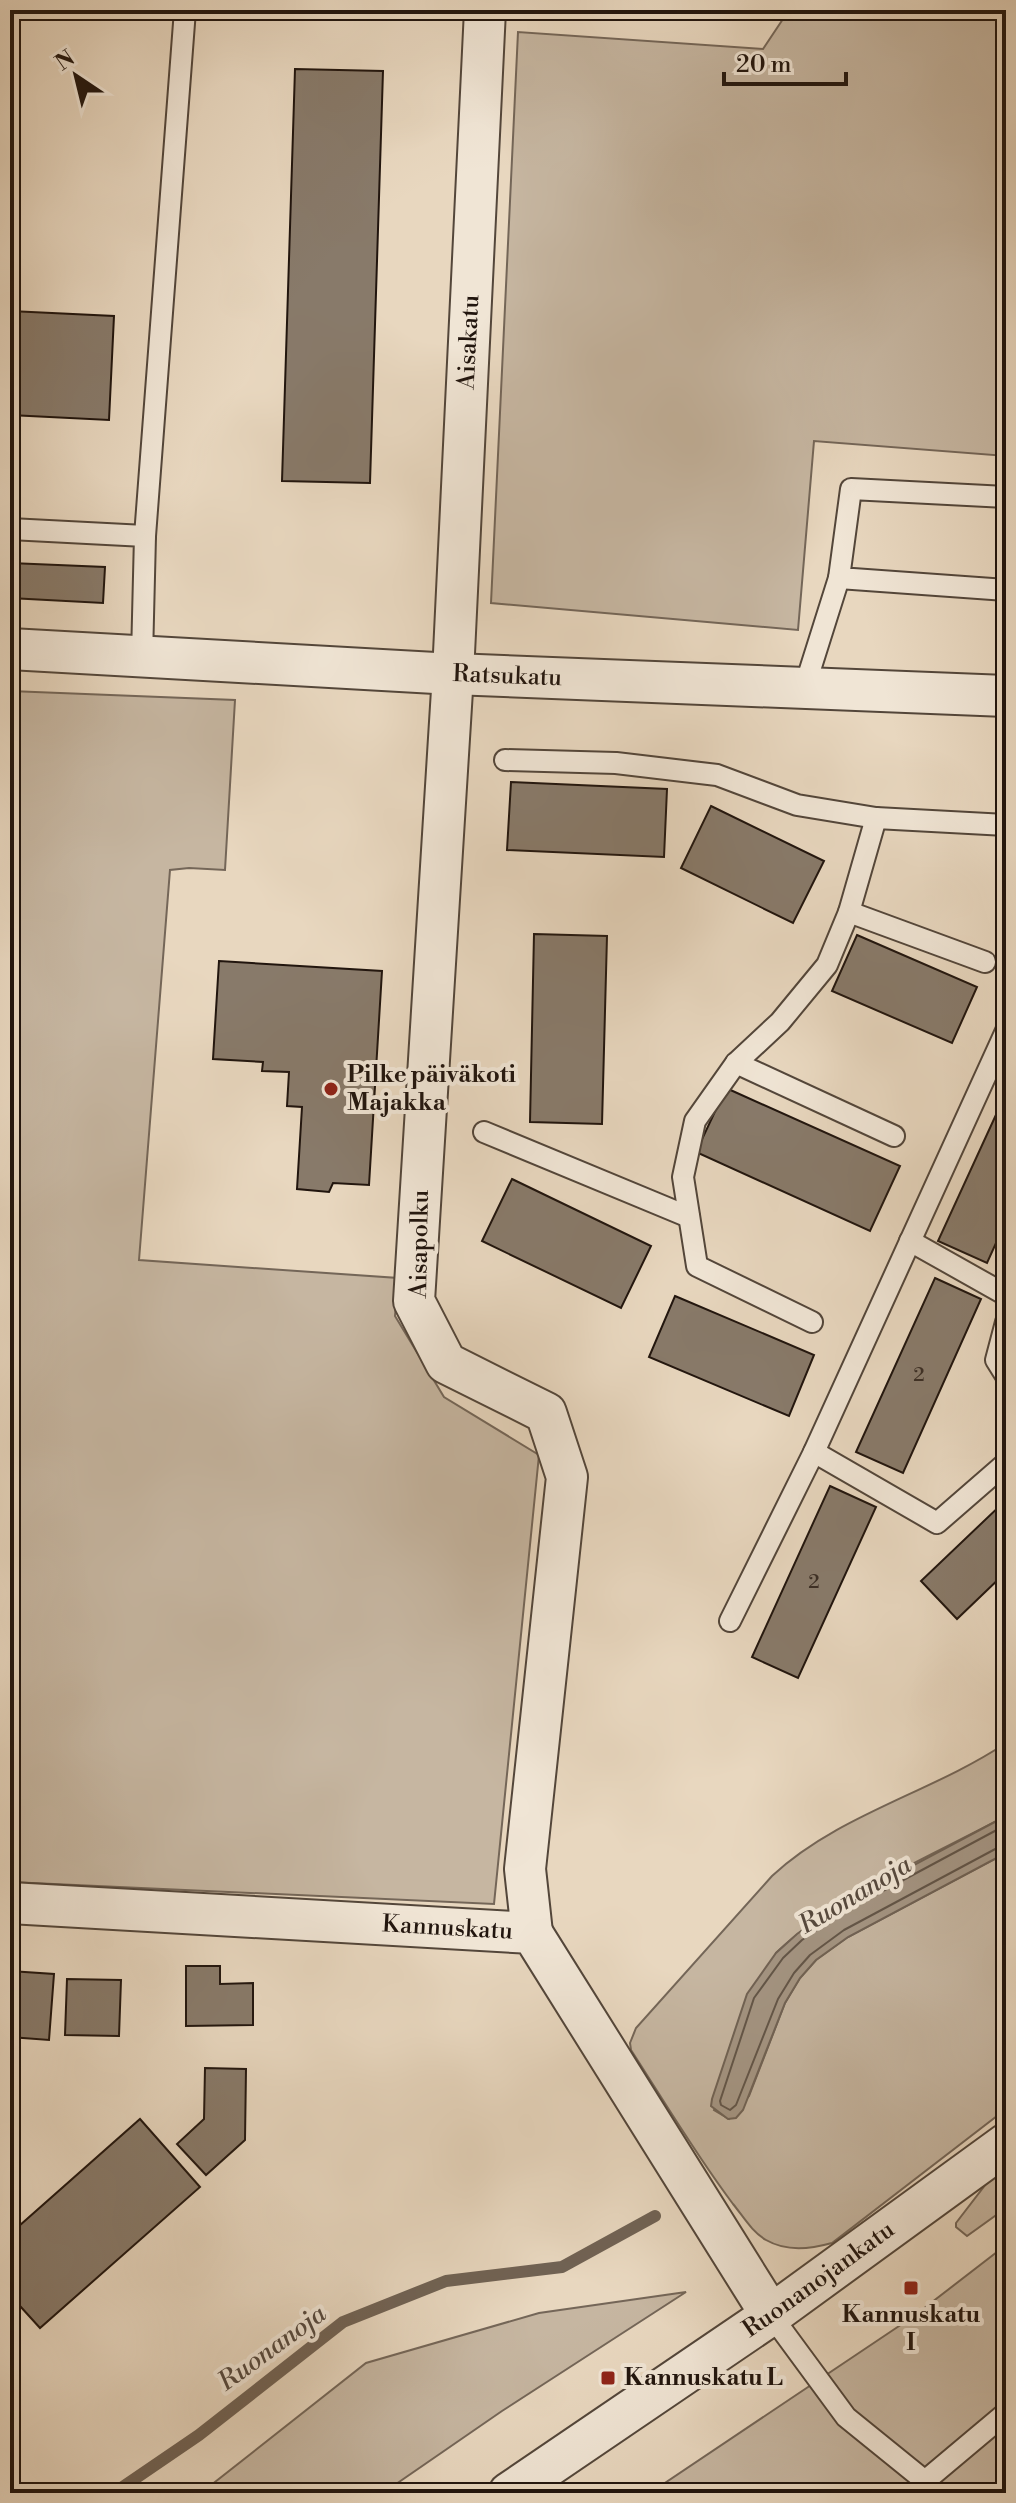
<svg xmlns="http://www.w3.org/2000/svg" width="1016" height="2503" viewBox="0 0 1016 2503" font-family="'Libre Bodoni',serif">
	<style>
		.green { fill: #c6b6a1; stroke: #746658; stroke-width: 2 }
		.water { fill: #a49583; stroke: #706254; stroke-width: 2 }
		.lines { fill: none; stroke-linecap: round; stroke-linejoin: round }
		.shore { stroke: #625548; stroke-width: 2 }
		.stream { stroke: #706254; stroke-width: 12 }
		.building { fill: #887a6a; stroke: #21150e; stroke-width: 2 }
		.lane-casing { stroke: #53463a; stroke-width: 24 }
		.street-casing { stroke: #53463a; stroke-width: 44 }
		.lane { stroke: #f0e5d5; stroke-width: 20 }
		.street { stroke: #f0e5d5; stroke-width: 40 }
		.poi-dot { fill: #8f2418; stroke: #f0e5d5; stroke-width: 3 }
		.labels { text-anchor: middle; dominant-baseline: central; stroke-width: 8; stroke-linejoin: round; paint-order: stroke }
		.number-label { font-size: 20px; fill: #3b2e25 }
		.street-label { font-size: 24px; fill: #21150e; stroke: #f0e5d5 }
		.poi-label { font-size: 24px; font-weight: bold; fill: #21150e; stroke: #f0e5d5; text-anchor: start }
		.water-label { font-size: 26px; font-style: italic; fill: #55483d; stroke: #f0e5d5 }
	</style>
	<rect width="100%" height="100%" fill="#e8d7bf"/>
	<filter id="stains"><feTurbulence type="fractalNoise" baseFrequency=".0025" numOctaves="4"/><feColorMatrix values="0 0 0 0 .2 0 0 0 0 .09 0 0 0 0 .02 0 0 0 .5 -.17"/></filter>
	<radialGradient id="worn" r=".72"><stop offset=".6" stop-color="#630" stop-opacity="0"/><stop offset="1" stop-color="#630" stop-opacity=".3"/></radialGradient>
	<g class="green">
		<polygon points="789,10 1006,10 1006,456 814,441 798,630 491,603 518,32 763,49"/>
		<polygon points="10,691 235,700 225,870 189,868 170,870 139,1260 398,1278 395,1316 444,1397 539,1455 494,1904 10,1882"/>
		<path d="M1006 1743V1816C932 1856 837 1895 776 1953L714 2110 729 2119 749 2096 785 2003 800 1978 816 1960 848 1937 1006 1853V2109L832 2243C810 2249 787 2252 766 2240 752 2232 743 2216 733 2204 696 2155 664 2101 631 2050L630 2043 636 2028 772 1876C839 1814 931 1793 1006 1743Z"/>
		<polygon points="1006,2168 1006,2208 967,2236 956,2227 956,2223 986,2184"/>
		<polygon points="1006,2245 1006,2493 650,2493 914,2316"/>
		<polygon points="686,2292 502,2411 383,2493 201,2493 366,2363 539,2313"/>
	</g>
	<polygon class="water" points="1006,1816 1006,1853 848,1937 816,1960 800,1978 785,2003 743,2110 736,2118 728,2119 711,2106 712,2099 747,1994 776,1953 797,1934 833,1908"/>
	<g class="lines">
		<polyline class="shore" points="1006,1825 838,1915 802,1940 783,1958 754,1998 720,2101 721,2105 730,2110 736,2105 778,1999 794,1973 810,1955 844,1930 999,1847 1006,1846"/>
		<polyline class="stream" points="114,2493 199,2435 343,2322 446,2281 562,2267 655,2216"/>
	</g>
	<g class="building">
		<polygon points="612,10 698,10 698,15"/>
		<polygon points="295,69 383,71 370,483 282,481"/>
		<polygon points="10,311 114,316 109,420 10,415"/>
		<polygon points="10,563 105,567 103,603 10,598"/>
		<polygon points="511,782 667,789 664,857 507,850"/>
		<polygon points="711,806 824,861 793,923 681,868"/>
		<polygon points="534,934 607,936 602,1124 530,1122"/>
		<polygon points="857,935 977,987 952,1043 832,991"/>
		<polygon points="219,961 382,971 369,1185 333,1183 329,1192 297,1189 302,1107 287,1106 289,1072 262,1071 263,1062 213,1059"/>
		<polygon points="726,1088 900,1166 870,1231 696,1152"/>
		<polygon points="1006,1093 1006,1221 987,1263 938,1241"/>
		<polygon points="512,1179 651,1246 621,1308 482,1241"/>
		<polygon points="935,1278 981,1299 903,1473 856,1452"/>
		<polygon points="675,1296 814,1355 789,1416 649,1357"/>
		<polygon points="830,1486 876,1507 798,1678 752,1657"/>
		<polygon points="1006,1500 1006,1572 957,1619 921,1581"/>
		<polygon points="186,1966 220,1966 220,1984 253,1983 253,2025 186,2026"/>
		<polygon points="10,1971 54,1974 49,2040 10,2037"/>
		<polygon points="67,1979 121,1980 119,2036 65,2035"/>
		<polygon points="205,2068 246,2069 245,2140 206,2175 177,2144 204,2119"/>
		<polygon points="140,2119 200,2187 40,2328 10,2295 10,2234"/>
	</g>
	<g class="lines">
		<g class="lane-casing">
			<g id="lane">
				<polyline points="1006,497 851,489 839,578 1006,590"/>
				<polyline points="10,529 145,536 142,657"/>
				<polyline points="145,536 185,10"/>
				<polyline points="804,689 839,578"/>
				<polyline points="505,760 616,763 717,775 797,805 876,818 1006,825"/>
				<polyline points="849,912 985,962"/>
				<polyline points="1006,1031 814,1452 937,1523 1006,1463"/>
				<polyline points="736,1063 894,1136"/>
				<polyline points="484,1132 689,1217"/>
				<polyline points="910,1241 1006,1295"/>
				<polyline points="812,1322 697,1266 683,1177 695,1121 736,1063 780,1022 827,965 849,912 876,818"/>
				<polyline points="1006,1322 996,1360 1006,1376"/>
				<polyline points="730,1621 814,1452"/>
				<polyline points="771,2315 846,2417 925,2481 1006,2413"/>
			</g>
		</g>
		<g class="street-casing">
			<g id="street">
				<polyline points="485,10 453,674 414,1301 446,1363 546,1413 567,1477 525,1869 532,1933"/>
				<path id="s1" d="M10 649 453 674 1006 696"/>
				<path id="s2" d="M10 1903 532 1933 771 2315"/>
				<path id="s3" d="M509 2493 771 2315 1006 2144"/>
			</g>
		</g>
		<use href="#lane" class="lane"/>
		<use href="#street" class="street"/>
	</g>
	<g class="poi-dot">
		<circle cx="331" cy="1089" r="8"/>
		<rect x="903" y="2280" width="16" height="16" rx="4"/>
		<rect x="600" y="2370" width="16" height="16" rx="4"/>
	</g>
	<g class="labels">
		<g class="number-label">
			<text x="919" y="1375">2</text>
			<text x="814" y="1582">2</text>
		</g>
		<g class="street-label">
			<text transform="translate(469 342) rotate(-87)">Aisakatu</text>
			<text stroke="none"><textPath href="#s1" startOffset="498">Ratsukatu</textPath></text>
			<text transform="translate(420 1244) rotate(-89)">Aisapolku</text>
			<text stroke="none"><textPath href="#s2" startOffset="438">Kannuskatu</textPath></text>
			<text stroke="none"><textPath href="#s3" startOffset="376">Ruonanojankatu</textPath></text>
		</g>
		<g class="poi-label">
			<text x="347" y="1075">Pilke päiväkoti<tspan x="347" dy="28">Majakka</tspan></text>
			<text x="911" y="2315" text-anchor="middle">Kannuskatu<tspan x="911" dy="28">I</tspan></text>
			<text x="624" y="2378">Kannuskatu L</text>
		</g>
		<g class="water-label">
			<text transform="translate(855 1895) rotate(-31)">Ruonanoja</text>
			<text transform="translate(272 2348) rotate(-36)">Ruonanoja</text>
		</g>
	</g>
	<rect width="1016" height="2503" fill="none" stroke="#e8d7bf" stroke-width="40"/>
	<rect x="12" y="12" width="992" height="2479" fill="none" stroke="#21150e" stroke-width="4"/>
	<rect x="20" y="20" width="976" height="2463" fill="none" stroke="#21150e" stroke-width="2"/>
	<g transform="translate(76 76) rotate(325)" stroke="#f0e5d5" stroke-width="6" paint-order="stroke">
	<path d="M0-6L14 30L0 20L-14 30Z" fill="#21150e"/>
	<text y="-12" font-size="22" font-weight="bold" text-anchor="middle" fill="#21150e">N</text>
	</g>
	<path d="M724 72v12h122v-12" fill="none" stroke="#21150e" stroke-width="4"/>
	<text x="736" y="72" font-size="24" fill="#21150e" stroke="#f0e5d5" stroke-width="6" paint-order="stroke">20 m</text>
	<rect width="100%" height="100%" filter="url(#stains)"/>
	<rect width="100%" height="100%" fill="url(#worn)"/>
</svg>
